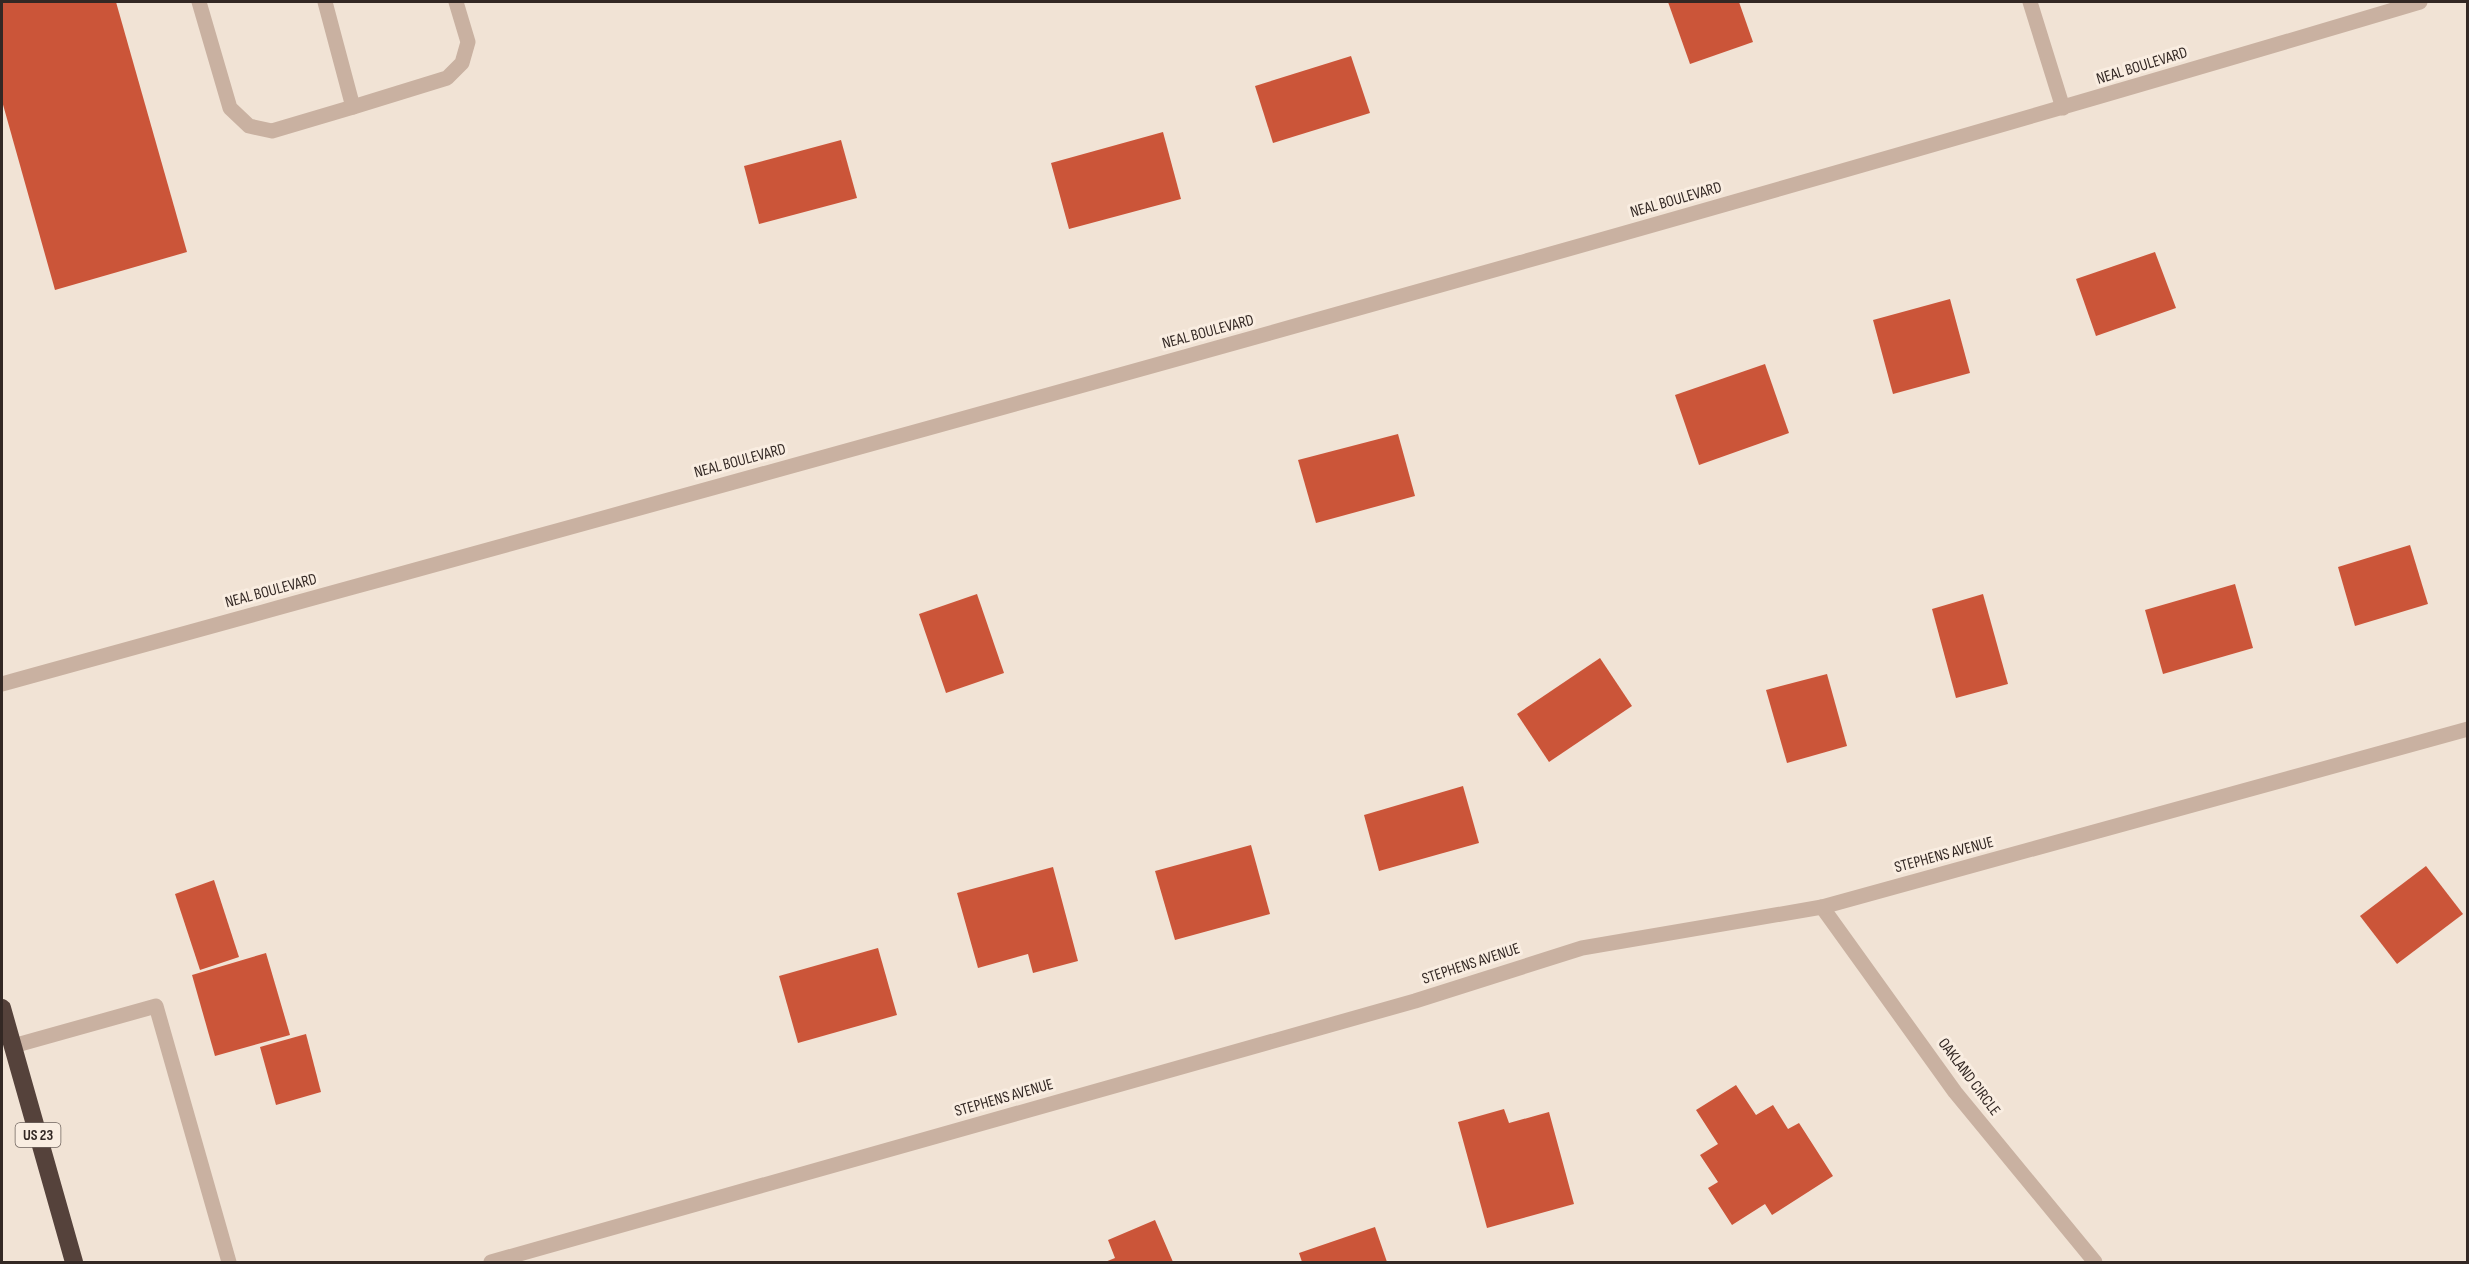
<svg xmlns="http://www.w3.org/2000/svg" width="2469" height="1264" viewBox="0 0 2469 1264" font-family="'Sofia Sans Condensed',sans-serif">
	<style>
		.building { fill: #cb5539 }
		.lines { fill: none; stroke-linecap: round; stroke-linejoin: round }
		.minor { stroke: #c9b1a1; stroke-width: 15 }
		.highway { stroke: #55423b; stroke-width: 18 }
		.labels { text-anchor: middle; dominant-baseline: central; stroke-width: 6; stroke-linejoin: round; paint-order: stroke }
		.shield { fill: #f9ede1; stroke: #6e635d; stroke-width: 1.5 }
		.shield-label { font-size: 15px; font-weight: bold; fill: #332824 }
		.street-label { font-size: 16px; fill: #332824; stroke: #f9ede1 }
	</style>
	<rect width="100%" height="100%" fill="#f1e3d5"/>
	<g class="building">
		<polygon points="2,2 116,2 187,252 55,290 2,101"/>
		<polygon points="1668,2 1739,2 1753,42 1690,64"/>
		<polygon points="1351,56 1370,113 1273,143 1255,86"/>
		<polygon points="1163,132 1181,199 1069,229 1051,163"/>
		<polygon points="841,140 857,198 759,224 744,166"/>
		<polygon points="2155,252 2176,308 2096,336 2076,279"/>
		<polygon points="1950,299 1970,373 1893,394 1873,320"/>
		<polygon points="1765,364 1789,433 1699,465 1675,395"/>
		<polygon points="1398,434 1415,496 1316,523 1298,460"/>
		<polygon points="2410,545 2428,604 2355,626 2338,567"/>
		<polygon points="2235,584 2253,648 2163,674 2145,610"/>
		<polygon points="977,594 1004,673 946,693 919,614"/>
		<polygon points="1983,594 2008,684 1956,698 1932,609"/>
		<polygon points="1600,658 1632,706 1549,762 1517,714"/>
		<polygon points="1827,674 1847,746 1787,763 1766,690"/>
		<polygon points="1463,786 1479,843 1379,871 1364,815"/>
		<polygon points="1251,845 1270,914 1175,940 1155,871"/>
		<polygon points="2426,866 2463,914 2397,964 2360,916"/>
		<polygon points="1053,867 1078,961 1033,973 1028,954 978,968 957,893"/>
		<polygon points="214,880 239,957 200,970 175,894"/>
		<polygon points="878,948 897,1015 798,1043 779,976"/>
		<polygon points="266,953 290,1035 215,1056 192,975"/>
		<polygon points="306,1034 321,1092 276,1105 260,1047"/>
		<polygon points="1736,1085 1756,1115 1773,1105 1788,1129 1799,1123 1833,1176 1772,1215 1765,1204 1732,1225 1708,1188 1718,1182 1700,1155 1718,1144 1696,1110"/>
		<polygon points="1504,1109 1509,1123 1549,1112 1574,1204 1487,1228 1458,1122"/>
		<polygon points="1155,1220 1173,1262 1105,1262 1115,1258 1108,1240"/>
		<polygon points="1375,1227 1387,1262 1302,1262 1299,1253"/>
	</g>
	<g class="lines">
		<g class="minor">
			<polyline points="199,2 230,108 249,126 272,131 353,107"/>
			<polyline points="325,2 353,107 447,78 462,63 468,42 456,2"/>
			<polyline points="2030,2 2063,108"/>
			<path d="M2 684C809 461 1618 241 2420 2"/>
			<polyline points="1822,907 1955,1092 2095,1262"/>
			<polyline points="13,1046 156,1006 229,1262"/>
			<polyline points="491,1262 1415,1001 1582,948 1822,907 2468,729"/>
		</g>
		<polyline class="highway" points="2,1008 74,1262"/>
	</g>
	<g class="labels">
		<rect class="shield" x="15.5" y="1123" width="45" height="24" rx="4.5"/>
		<g class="shield-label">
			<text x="38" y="1135">US 23</text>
		</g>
		<g class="street-label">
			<text transform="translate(2142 66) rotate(-17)">NEAL BOULEVARD</text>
			<text transform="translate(1676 200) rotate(-16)">NEAL BOULEVARD</text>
			<text transform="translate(1208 332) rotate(-15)">NEAL BOULEVARD</text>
			<text transform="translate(740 461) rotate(-15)">NEAL BOULEVARD</text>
			<text transform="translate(271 591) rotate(-15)">NEAL BOULEVARD</text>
			<text transform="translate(1944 855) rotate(-15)">STEPHENS AVENUE</text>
			<text transform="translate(1471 964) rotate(-18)">STEPHENS AVENUE</text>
			<text transform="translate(1969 1077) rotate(53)">OAKLAND CIRCLE</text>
			<text transform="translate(1004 1098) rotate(-16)">STEPHENS AVENUE</text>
		</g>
	</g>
	<rect width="2469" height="1264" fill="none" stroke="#332824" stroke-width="6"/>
</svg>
